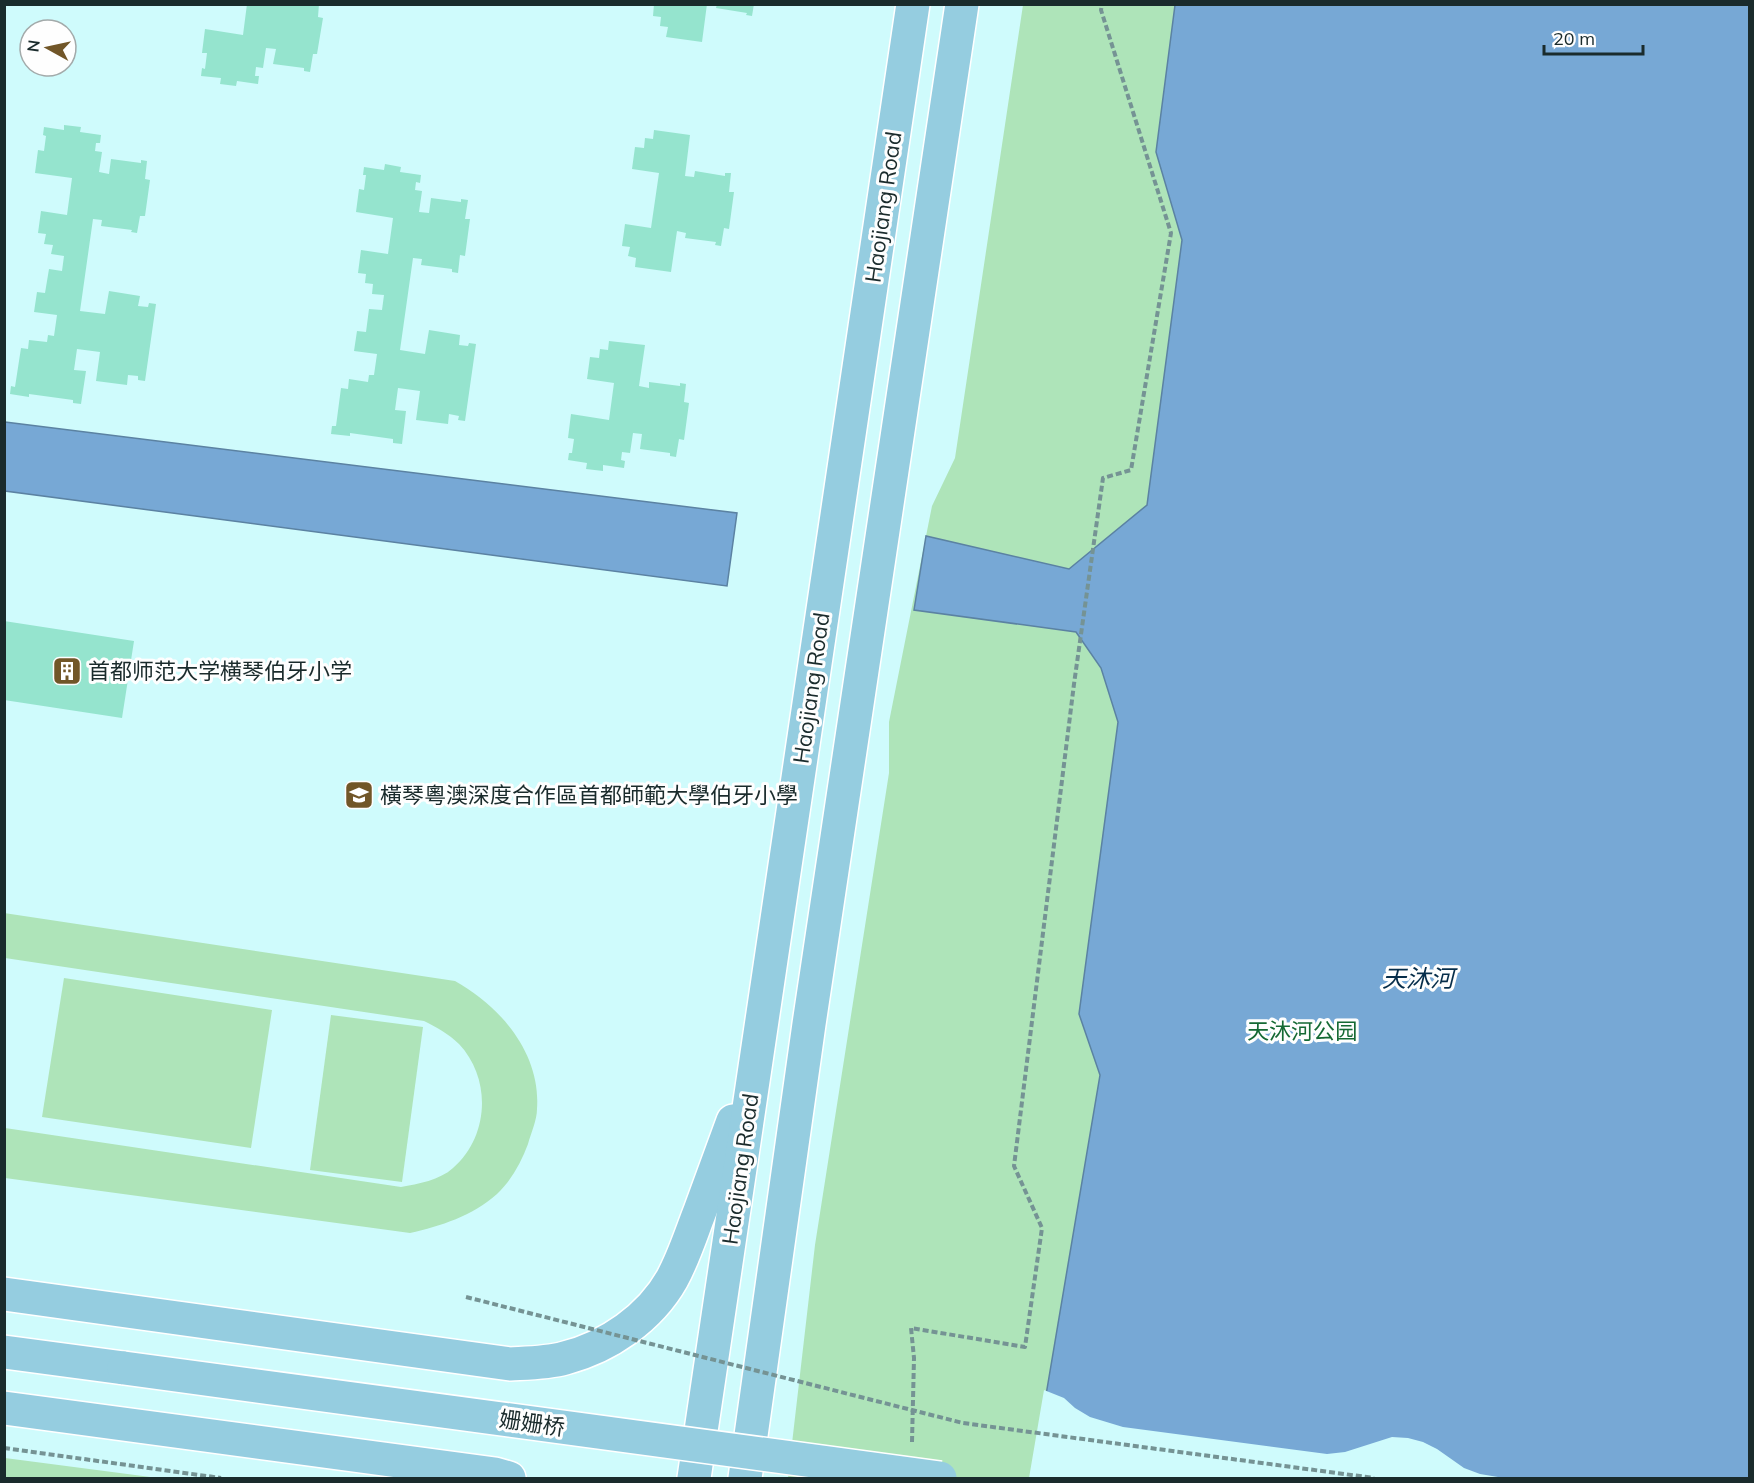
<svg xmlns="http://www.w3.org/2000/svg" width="1754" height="1483" viewBox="0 0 1754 1483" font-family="Mulish,'Noto Sans SC',sans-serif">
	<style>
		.green { fill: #aee4b9 }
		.water { fill: #77a8d5; stroke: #5b82a2; stroke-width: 1.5 }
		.pier { fill: #cffbfc }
		.building { fill: #95e4ce }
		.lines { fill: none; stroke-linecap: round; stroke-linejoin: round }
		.major-casing { stroke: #fff; stroke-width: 36 }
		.path { stroke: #759394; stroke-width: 4; stroke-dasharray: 6 3; stroke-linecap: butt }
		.major { stroke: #95cde0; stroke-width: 33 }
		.major-bridge-casing { stroke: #fff; stroke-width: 36; stroke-linecap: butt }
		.path-bridge { stroke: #759394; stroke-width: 4; stroke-dasharray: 6 3; stroke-linecap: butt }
		.major-bridge { stroke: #95cde0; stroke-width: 33 }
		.labels { text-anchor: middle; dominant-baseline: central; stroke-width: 6; stroke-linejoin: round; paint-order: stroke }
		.street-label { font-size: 22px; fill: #1a2b2c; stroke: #fefefe }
		.poi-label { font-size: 22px; fill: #1a2b2c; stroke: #fefefe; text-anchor: start }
		.park-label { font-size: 22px; fill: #156934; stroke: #fefefe }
		.water-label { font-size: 24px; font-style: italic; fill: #062d4a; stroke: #fefefe }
	</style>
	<rect width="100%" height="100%" fill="#cffbfc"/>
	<g class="green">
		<polygon points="1023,5 1749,5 1749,1478 788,1478 815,1245 889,773 889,722 932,506 955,458"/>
		<path d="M4 913 455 981C500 1006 541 1053 537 1109 537 1120 531 1133 528 1144 521 1163 511 1181 497 1194 472 1216 441 1226 410 1233L5 1178V1128L401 1187C418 1184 440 1180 453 1168 489 1137 492 1079 459 1044 449 1034 436 1027 424 1021L5 958Z"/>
		<polygon points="64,978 272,1010 251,1148 42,1117"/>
		<polygon points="331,1015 423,1027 402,1182 310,1170"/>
		<polygon points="4,1458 5,1458 158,1478 5,1478"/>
	</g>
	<g class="water">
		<polygon points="1175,5 1749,5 1749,1478 1032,1478 1100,1075 1079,1014 1118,722 1101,668 1076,632 914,610 926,536 1069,569 1147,505 1182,240 1156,152"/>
		<polygon points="5,422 737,513 727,586 5,491"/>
	</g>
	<polygon class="pier" points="1044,1390 1064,1398 1075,1408 1090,1417 1123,1427 1327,1454 1345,1452 1392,1437 1408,1438 1423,1442 1437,1449 1464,1468 1480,1474 1504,1478 1029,1478"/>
	<g class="building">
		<polygon points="247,4 319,4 318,17 323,18 317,54 313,54 310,72 304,71 304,68 273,64 276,49 266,48 263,68 256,67 255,76 259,76 258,84 237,81 236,86 220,84 221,78 201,76 202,68 205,69 207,53 202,53 205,29 243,35"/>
		<polygon points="654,4 707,4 702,42 666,37 668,27 660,26 661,17 653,16"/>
		<polygon points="717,4 754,4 752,16 746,15 747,13 716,8"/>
		<polygon points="64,125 81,127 80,132 101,135 100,143 96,143 95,151 102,152 99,172 109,174 111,159 141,163 141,160 147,161 145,179 150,180 145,216 140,216 137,233 131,232 132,230 101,226 102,220 93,219 80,311 105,314 109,291 140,296 138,306 148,307 149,303 156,304 145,381 138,380 138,376 128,375 127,385 96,381 100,352 77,349 74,370 86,371 81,404 73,403 73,400 29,394 29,397 10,394 11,386 15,387 21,348 28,349 29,340 47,342 48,335 54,336 57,315 34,312 37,292 45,293 49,269 62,271 64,256 51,254 53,245 44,244 46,234 38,233 41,211 67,215 72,178 35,173 38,150 44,151 46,136 43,135 44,127 64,130"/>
		<polygon points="654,130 690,135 685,176 694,177 695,171 725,176 725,173 731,173 729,192 734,192 729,229 724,228 721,246 715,245 716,242 685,238 686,233 677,231 671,272 635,267 636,258 628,256 630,247 622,246 625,224 651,228 659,173 632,169 635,147 644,148 645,138 653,139"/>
		<polygon points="385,164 401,167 400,172 421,175 420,183 416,182 415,190 422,191 419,212 429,213 431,198 461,202 461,199 468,200 465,219 470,219 465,256 460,255 458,273 452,272 452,269 421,265 422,259 413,258 400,350 425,354 429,330 460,335 459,345 468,346 469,343 476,344 465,421 458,420 459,416 449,414 448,424 416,420 420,391 398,388 395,410 406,411 402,444 393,443 393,439 350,433 350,436 331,434 332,426 336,426 341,388 348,389 349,379 368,382 369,375 374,375 377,354 354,351 357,331 366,332 369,309 382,310 384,295 372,294 373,284 365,283 366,274 358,273 361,250 388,254 393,218 356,212 359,189 364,190 366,175 363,175 364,167 384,170"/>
		<polygon points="609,341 645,345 639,386 649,388 649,382 680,386 680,383 686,384 684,402 689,403 684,440 679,439 676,457 670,456 670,453 640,449 642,434 633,433 630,453 622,452 621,460 625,461 624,468 603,465 603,471 586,469 587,463 568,460 569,453 572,453 574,439 568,438 571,414 609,420 614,383 587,379 590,357 599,358 600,349 608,350"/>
		<polygon points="4,621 134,641 122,718 4,700"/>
	</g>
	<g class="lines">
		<g class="major-casing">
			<g id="major">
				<path d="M4 1294 510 1364C529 1363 547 1363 565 1358 608 1347 650 1318 672 1279 684 1257 691 1234 700 1211 711 1181 722 1151 733 1121"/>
				<polyline points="4,1352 124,1368"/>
				<polyline points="4,1408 495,1474 509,1478"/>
				<polyline points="694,1478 913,4"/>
				<polyline points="745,1478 809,1024 962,4"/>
			</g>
		</g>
		<g class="path">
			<polyline points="912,1442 914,1358 911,1328 1025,1347 1042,1228 1014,1166 1074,684 1103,478 1131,470 1171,233 1101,10 1102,4"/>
			<polyline points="4,1448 221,1478"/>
		</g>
		<use href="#major" class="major"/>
		<g class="major-bridge-casing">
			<polyline id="major-bridge" points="124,1368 940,1478"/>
		</g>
		<polyline class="path-bridge" points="466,1297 963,1423 1374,1478"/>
		<use href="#major-bridge" class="major-bridge"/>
	</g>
	<defs>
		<g id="building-square" transform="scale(1.5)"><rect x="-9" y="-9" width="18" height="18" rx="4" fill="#715628" stroke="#fefefe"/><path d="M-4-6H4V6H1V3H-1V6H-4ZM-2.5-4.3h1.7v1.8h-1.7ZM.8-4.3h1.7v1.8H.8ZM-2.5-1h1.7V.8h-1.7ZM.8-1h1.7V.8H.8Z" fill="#fff"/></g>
		<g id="school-square" transform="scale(1.5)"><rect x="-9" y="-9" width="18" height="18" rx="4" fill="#715628" stroke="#fefefe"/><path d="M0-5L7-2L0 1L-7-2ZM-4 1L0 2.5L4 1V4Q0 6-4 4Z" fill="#fff"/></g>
	</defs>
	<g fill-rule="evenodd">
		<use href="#building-square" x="67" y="671"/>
		<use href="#school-square" x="359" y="795"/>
	</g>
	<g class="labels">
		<g class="street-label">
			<text transform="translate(883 207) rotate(-82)">Haojiang Road</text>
			<text transform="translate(811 688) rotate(-82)">Haojiang Road</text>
			<text transform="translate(740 1169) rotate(-82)">Haojiang Road</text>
			<text transform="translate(532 1423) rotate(8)">姗姗桥</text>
		</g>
		<g class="poi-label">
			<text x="88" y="671">首都师范大学横琴伯牙小学</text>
			<text x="380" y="795">橫琴粵澳深度合作區首都師範大學伯牙小學</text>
		</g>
		<g class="park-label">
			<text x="1302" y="1031">天沐河公园</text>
		</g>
		<g class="water-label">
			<text x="1418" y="978">天沐河</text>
		</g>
	</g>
	<rect width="1754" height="1483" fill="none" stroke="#1a2b2c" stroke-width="12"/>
	<g transform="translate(48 48) rotate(278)"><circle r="28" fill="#fefefe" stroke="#a3aaaa" stroke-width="1.5"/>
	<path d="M0-4.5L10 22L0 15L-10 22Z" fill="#715628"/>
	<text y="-9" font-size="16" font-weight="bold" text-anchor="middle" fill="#1a2b2c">N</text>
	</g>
	<path d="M1544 45v9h99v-9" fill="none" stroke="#1a2b2c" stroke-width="3"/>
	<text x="1553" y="45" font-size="18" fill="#1a2b2c" stroke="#fefefe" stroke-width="4.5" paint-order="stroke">20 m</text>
</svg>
